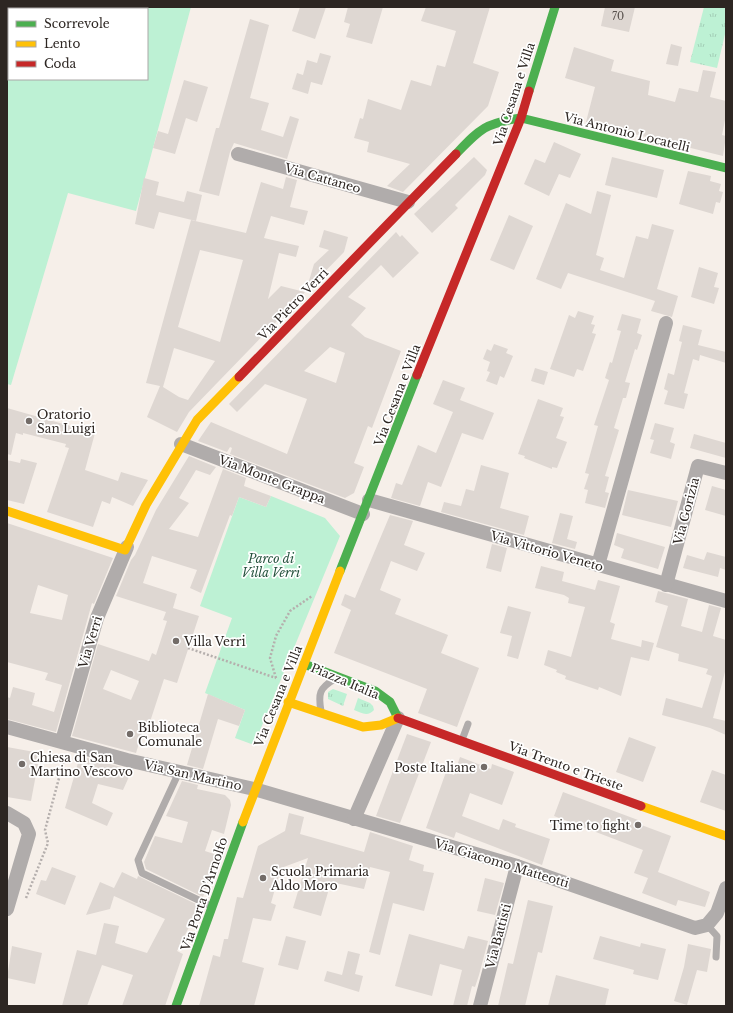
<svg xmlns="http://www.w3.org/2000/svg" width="733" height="1013" viewBox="0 0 733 1013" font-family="'Libre Baskerville',serif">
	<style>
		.grass { fill: url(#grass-tufts) }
		.green { fill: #bdf1d4 }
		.building { fill: #ded7d2; fill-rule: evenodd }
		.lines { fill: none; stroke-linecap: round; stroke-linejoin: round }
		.path { stroke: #b5afad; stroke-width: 2.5; stroke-dasharray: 2 2; stroke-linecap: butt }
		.lane { stroke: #b0acab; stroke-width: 7 }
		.street { stroke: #b0acab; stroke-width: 14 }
		.fast { stroke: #4caf50; stroke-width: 9 }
		.slow { stroke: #ffc107; stroke-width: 9 }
		.jam { stroke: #c62828; stroke-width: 9 }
		.poi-dot { fill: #736c68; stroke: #fff; stroke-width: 1.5 }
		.labels { text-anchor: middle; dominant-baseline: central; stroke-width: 3.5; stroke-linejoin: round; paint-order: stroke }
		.number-label { font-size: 10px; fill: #59524e }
		.street-label { font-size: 12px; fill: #2d2622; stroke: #fff }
		.poi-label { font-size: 12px; fill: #2d2622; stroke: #fff; text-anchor: start }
		.park-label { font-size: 12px; font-style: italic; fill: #26533e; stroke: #fff }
	</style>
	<defs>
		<pattern id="grass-tufts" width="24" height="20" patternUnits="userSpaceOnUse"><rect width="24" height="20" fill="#bdf1d4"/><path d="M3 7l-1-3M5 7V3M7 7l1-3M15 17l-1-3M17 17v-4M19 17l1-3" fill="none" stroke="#a3ceb6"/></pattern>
	</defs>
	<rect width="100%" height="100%" fill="#f6efe9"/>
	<g class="grass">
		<polygon points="704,7 726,7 726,30 717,68 690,62"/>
		<polygon points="333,689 347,694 343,706 328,699 328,692"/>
		<path d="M358 698 370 703 373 706 374 710C368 717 361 713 354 710Z"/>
	</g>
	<g class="green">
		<polygon points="54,7 191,7 136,211 68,193 11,385 7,384 7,74 9,71 9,79 147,79 147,9 53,9"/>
		<polygon points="271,496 325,518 340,536 254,745 235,738 245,710 205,693 232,618 200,606 239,497 266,507"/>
	</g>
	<g class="building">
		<polygon points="300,7 326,7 315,39 292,31"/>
		<polygon points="348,7 383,7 372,44 346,37 350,24 344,22"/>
		<polygon points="426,7 490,7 473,63 499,72 488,106 403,192 387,186 410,164 367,152 369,142 354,138 360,118 363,119 368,99 401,110 411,80 431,86 437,65 445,67 456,31 421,21"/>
		<polygon points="605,7 635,7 629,32 601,26"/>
		<polygon points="250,19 269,25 250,98 269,103 261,130 283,137 290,116 299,119 287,159 234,143 230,152 219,196 199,191 216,128 219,128"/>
		<polygon points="671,44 682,47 678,66 666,64"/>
		<polygon points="574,47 614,60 611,71 650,81 648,95 675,102 679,88 698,92 703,70 716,72 710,97 726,101 726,115 722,135 726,136 723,156 586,122 595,87 565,78"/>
		<polygon points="320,53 331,56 322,85 311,82 308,94 292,89 297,73 303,75 307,60 317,63"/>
		<polygon points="184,80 208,87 197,122 186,118 175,154 153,148 158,131 168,134"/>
		<polygon points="554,142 581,154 570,178 559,174 549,196 524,184 535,159 545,163"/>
		<polygon points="474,157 487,170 485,175 455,205 458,208 432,233 414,214"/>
		<polygon points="612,157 664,170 657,198 605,185"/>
		<polygon points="688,171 711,176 710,181 721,184 719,191 723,192 720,203 716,202 713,214 679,204"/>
		<path d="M286 177 297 180 290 207 308 211 304 225 271 216 264 238 299 246 296 257 279 253 268 299 281 286 305 292 189 412 177 432 147 417 160 386 146 383 191 220 246 233 261 182 283 189ZM200 250 243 260 220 342 178 327ZM174 348 215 361 188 400 179 397 163 387Z"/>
		<polygon points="144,178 159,182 156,195 184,202 187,191 202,195 196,221 159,212 154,229 135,224"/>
		<polygon points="597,191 611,195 596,255 604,258 600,270 624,278 636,236 648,239 652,224 674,230 657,289 678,296 672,317 651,311 655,301 568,273 561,289 536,279 566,203 591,214"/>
		<polygon points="509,215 533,226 514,270 490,260"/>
		<polygon points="324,230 348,237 344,252 306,291 314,264 329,250 319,247"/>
		<path d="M396 232 400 237 402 235 419 253 393 278 381 265 348 297 366 308 351 325 365 337 401 351 372 428 368 426 354 463 364 467 354 493 345 498 230 454 232 448 230 447 227 452 198 441 211 422 287 454 307 399 265 384 237 412 229 404ZM330 347 345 353 336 383 304 371Z"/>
		<polygon points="699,267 718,273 714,287 719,288 714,304 691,297"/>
		<polygon points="578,311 594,316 591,324 595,325 592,333 596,334 583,371 577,369 574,377 550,369 569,315 575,318"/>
		<polygon points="622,314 641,319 637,333 642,335 637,350 635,349 625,382 630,383 626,398 623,398 614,428 619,430 605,476 609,477 605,492 609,493 605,508 585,503 588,490 584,489 589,474 585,473 598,426 594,425 609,380 605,378 610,362 612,363 621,331 617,330"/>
		<polygon points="683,325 702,330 698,345 726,352 726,363 700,355 699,361 693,359 684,393 688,394 684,409 664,404 668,391 664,389 668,373 674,375 682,342 679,341"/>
		<polygon points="494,344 508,349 506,353 513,356 504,378 500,376 497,385 486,381 490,372 487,371 490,362 483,359 487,349 491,351"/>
		<polygon points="535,368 548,372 544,385 531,381"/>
		<polygon points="443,380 465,388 460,400 494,413 483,440 462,433 441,487 428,482 420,506 391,498 396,483 402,485 418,445 436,453 453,412 433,404"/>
		<polygon points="538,399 563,408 560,416 564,417 556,438 567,442 557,468 552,467 552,469 524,458 525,456 518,454"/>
		<polygon points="7,408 95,433 85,470 118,481 121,472 148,480 133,506 112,497 110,504 102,501 93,527 47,512 69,448 65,447 66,444 23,433 23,435 16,433 11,455 7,454"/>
		<polygon points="655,423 674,428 670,442 675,444 671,459 650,453 654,440 650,439"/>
		<polygon points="694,434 726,443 726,458 690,448"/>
		<path d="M189 456 216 467 210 475 196 470 179 498 189 503 169 529 198 537 223 469 246 478 244 486 271 496 266 507 239 497 232 516 230 515 201 593 190 588 197 570 152 556 143 583 177 594 173 608 199 616 177 683 164 679 148 728 144 727 136 753 72 736 98 644 149 661 152 653 156 655 167 621 163 620 166 612 116 596 131 560 135 555 156 510ZM111 670 139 681 131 700 103 689Z"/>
		<polygon points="21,459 37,463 24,504 7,500 7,460 20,463"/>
		<polygon points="481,465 509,473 500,508 529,516 524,535 441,512 444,502 461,506 466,489 474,491"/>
		<polygon points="712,486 726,490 726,516 705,510"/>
		<polygon points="628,490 678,501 671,527 622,515"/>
		<polygon points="560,513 573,516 567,539 577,542 575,549 552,543"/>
		<polygon points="390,515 413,521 404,545 425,553 417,571 391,561 380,590 401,599 395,614 448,635 441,653 479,668 457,727 418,713 427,689 334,653 351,610 341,605 345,594 355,598"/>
		<path d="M7 523 113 558 94 604 92 603 56 732 7 719V697L10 698 13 687 35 693 32 705 54 712 62 685 45 680 48 673 7 662ZM38 585 68 595 62 620 30 613Z"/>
		<polygon points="617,533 665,547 658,569 621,558 624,549 614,545"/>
		<polygon points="492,544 507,548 501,572 486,568"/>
		<polygon points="707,552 726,557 726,570 720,568 718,577 683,568 687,555 704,560"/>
		<polygon points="541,566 564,572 562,581 595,590 598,580 620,586 610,622 615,624 611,639 641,647 642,640 654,643 649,661 631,657 621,696 599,687 598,690 565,679 566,676 556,672 557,670 544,665 548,650 571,657 585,607 568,603 569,598 564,595 535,588"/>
		<polygon points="658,591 688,599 681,626 702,632 709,605 721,608 713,636 726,640 726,668 713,718 726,721 726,735 710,728 662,715 666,698 702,708 712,676 706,674 708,669 678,661 679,654 656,647 668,606 655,602"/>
		<polygon points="508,606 531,612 518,659 507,656 512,636 500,633"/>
		<polygon points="208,694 245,710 239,726 218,719 203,769 187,765"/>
		<polygon points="407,734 431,742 400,823 376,816"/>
		<polygon points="629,737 656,747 643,782 616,772"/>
		<polygon points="7,747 40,753 31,801 7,797"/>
		<polygon points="80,756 132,770 123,790 98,784 92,803 113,813 107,826 65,808"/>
		<polygon points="460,757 491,769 492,764 514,772 502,805 470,793 462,816 499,830 503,819 516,824 515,827 550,839 542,865 456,832 454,838 426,828 446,772 454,775"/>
		<polygon points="712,770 726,775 726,811 700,802"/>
		<polygon points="182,781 198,785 197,789 225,795 230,800 231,805 224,834 212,830 205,851 217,855 203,897 146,869 144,862 155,836 182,843 188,822 166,816"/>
		<polygon points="563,792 638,820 636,823 671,836 658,872 710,892 705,907 678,900 676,906 642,893 648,878 634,873 643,850 554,816"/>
		<polygon points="289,813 304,817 300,834 364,852 370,832 413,846 409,860 424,865 423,871 434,873 424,911 393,903 380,955 369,952 390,872 370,867 364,889 331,882 321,916 293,908 308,858 281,868 271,903 276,905 271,921 253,918 242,962 264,968 254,1006 199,1006 213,955 220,957 224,939 228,939 237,897 243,898 258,846 285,831"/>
		<polygon points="52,867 76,876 65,905 36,894 41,880 46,881"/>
		<polygon points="122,872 137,879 138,876 200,906 194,922 192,921 177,951 183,954 165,1006 122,1006 133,975 102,965 87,1006 62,1006 77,950 96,955 104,923 119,926 115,943 147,953 165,919 114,896 110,909 86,915 100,882 114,888"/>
		<polygon points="485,878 504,883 495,915 477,911"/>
		<polygon points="528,900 553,906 542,953 538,952 525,1006 498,1006 508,963 513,964"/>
		<polygon points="409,934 464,949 468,936 488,941 479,975 475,987 472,986 467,1006 453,1006 462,970 440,964 432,996 395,986"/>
		<polygon points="286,936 306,941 298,970 278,965"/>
		<polygon points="600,936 640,947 641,943 666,949 658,980 633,974 634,970 593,959"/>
		<polygon points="688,944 711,949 707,972 697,970 687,1005 674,1001 684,967"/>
		<polygon points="12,946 42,953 35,984 7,978"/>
		<polygon points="348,951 360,954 355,974 363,976 359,992 324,981 327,971 342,975"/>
		<polygon points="556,975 609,989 605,1006 548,1006"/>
	</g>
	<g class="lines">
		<g class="path">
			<polyline points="188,648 276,678"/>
			<polyline points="276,678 270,658 276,636 290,611 312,596"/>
			<polyline points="26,898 48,843 45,830 65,756"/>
		</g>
		<g class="lane">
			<path d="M321 711C318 694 319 688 335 679"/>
			<polyline points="462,740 468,724"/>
			<polyline points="179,772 138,860 142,873 211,906"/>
			<polyline points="707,925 717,936 716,957"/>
		</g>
		<g class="street">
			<polyline points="238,154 408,202"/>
			<polyline points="181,444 363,514"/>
			<polyline points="369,500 726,601"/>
			<polyline points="598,565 666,323"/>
			<polyline points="666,585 698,466 726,473"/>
			<polyline points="7,727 127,760 254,789 517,866 695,928 707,925 717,913 726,888"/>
			<polyline points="62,741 97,618 127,547"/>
			<polyline points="7,813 24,823 29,834 7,909"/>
			<polyline points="354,819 398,718"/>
			<polyline points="480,1006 517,866"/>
		</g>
		<g class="fast">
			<polyline points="529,91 555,7"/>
			<path d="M456 154C480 129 485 123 521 118L726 168"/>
			<polyline points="340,571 417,375"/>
			<polyline points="304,664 375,691 390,702 398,718"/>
			<polyline points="176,1006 243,822"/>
		</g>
		<g class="slow">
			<polyline points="45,9 46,7"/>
			<polyline points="7,60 9,57"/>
			<polyline points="7,511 125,550 146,505 197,420 239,377"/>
			<polyline points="288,702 363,727 381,725 398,718"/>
			<polyline points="641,806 726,836"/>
			<polyline points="243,822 340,571"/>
		</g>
		<g class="jam">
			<polyline points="417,375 521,118 529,91"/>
			<polyline points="239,377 456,154"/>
			<polyline points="398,718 641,806"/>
		</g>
	</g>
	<g class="poi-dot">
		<circle cx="29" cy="421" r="4"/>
		<circle cx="176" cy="641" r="4"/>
		<circle cx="130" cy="734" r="4"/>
		<circle cx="22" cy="764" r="4"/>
		<circle cx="484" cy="767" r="4"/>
		<circle cx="638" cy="825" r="4"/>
		<circle cx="263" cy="878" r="4"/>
	</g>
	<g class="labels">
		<g class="number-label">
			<text x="618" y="16">70</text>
		</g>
		<g class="street-label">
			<text transform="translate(514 94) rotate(-72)">Via Cesana e Villa</text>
			<text transform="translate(627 132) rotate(14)">Via Antonio Locatelli</text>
			<text transform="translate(323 178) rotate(16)">Via Cattaneo</text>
			<text transform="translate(293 304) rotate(-46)">Via Pietro Verri</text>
			<text transform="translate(397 395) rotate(-69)">Via Cesana e Villa</text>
			<text transform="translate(272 479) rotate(21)">Via Monte Grappa</text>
			<text transform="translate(686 511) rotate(-75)">Via Gorizia</text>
			<text transform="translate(547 551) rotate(16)">Via Vittorio Veneto</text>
			<text transform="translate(90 642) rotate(-73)">Via Verri</text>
			<text transform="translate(345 681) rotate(23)">Piazza Italia</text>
			<text transform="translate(278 696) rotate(-68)">Via Cesana e Villa</text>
			<text transform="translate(566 766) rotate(20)">Via Trento e Trieste</text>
			<text transform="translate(193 775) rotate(13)">Via San Martino</text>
			<text transform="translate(502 863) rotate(17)">Via Giacomo Matteotti</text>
			<text transform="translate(204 894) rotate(-71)">Via Porta D'Arnolfo</text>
			<text transform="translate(498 936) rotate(-75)">Via Battisti</text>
		</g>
		<g class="poi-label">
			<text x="37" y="414">Oratorio<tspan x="37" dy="14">San Luigi</tspan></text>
			<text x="184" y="641">Villa Verri</text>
			<text x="138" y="727">Biblioteca<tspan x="138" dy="14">Comunale</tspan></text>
			<text x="30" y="757">Chiesa di San<tspan x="30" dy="14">Martino Vescovo</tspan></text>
			<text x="476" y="767" text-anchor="end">Poste Italiane</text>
			<text x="630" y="825" text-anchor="end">Time to fight</text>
			<text x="271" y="871">Scuola Primaria<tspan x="271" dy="14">Aldo Moro</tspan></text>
		</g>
		<g class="park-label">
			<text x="271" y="558">Parco di<tspan x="271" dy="14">Villa Verri</tspan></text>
		</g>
	</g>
	<rect width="733" height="1013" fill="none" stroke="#2d2622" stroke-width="16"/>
	<rect x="8" y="8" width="140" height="72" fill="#ffffff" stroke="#aba8a7"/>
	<rect x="16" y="21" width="20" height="6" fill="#4caf50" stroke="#aba8a7"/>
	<text x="44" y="28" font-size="12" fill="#2d2622">Scorrevole</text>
	<rect x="16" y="41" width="20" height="6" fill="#ffc107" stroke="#aba8a7"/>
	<text x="44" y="48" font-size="12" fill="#2d2622">Lento</text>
	<rect x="16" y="61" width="20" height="6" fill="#c62828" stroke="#aba8a7"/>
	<text x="44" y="68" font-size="12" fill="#2d2622">Coda</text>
</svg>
